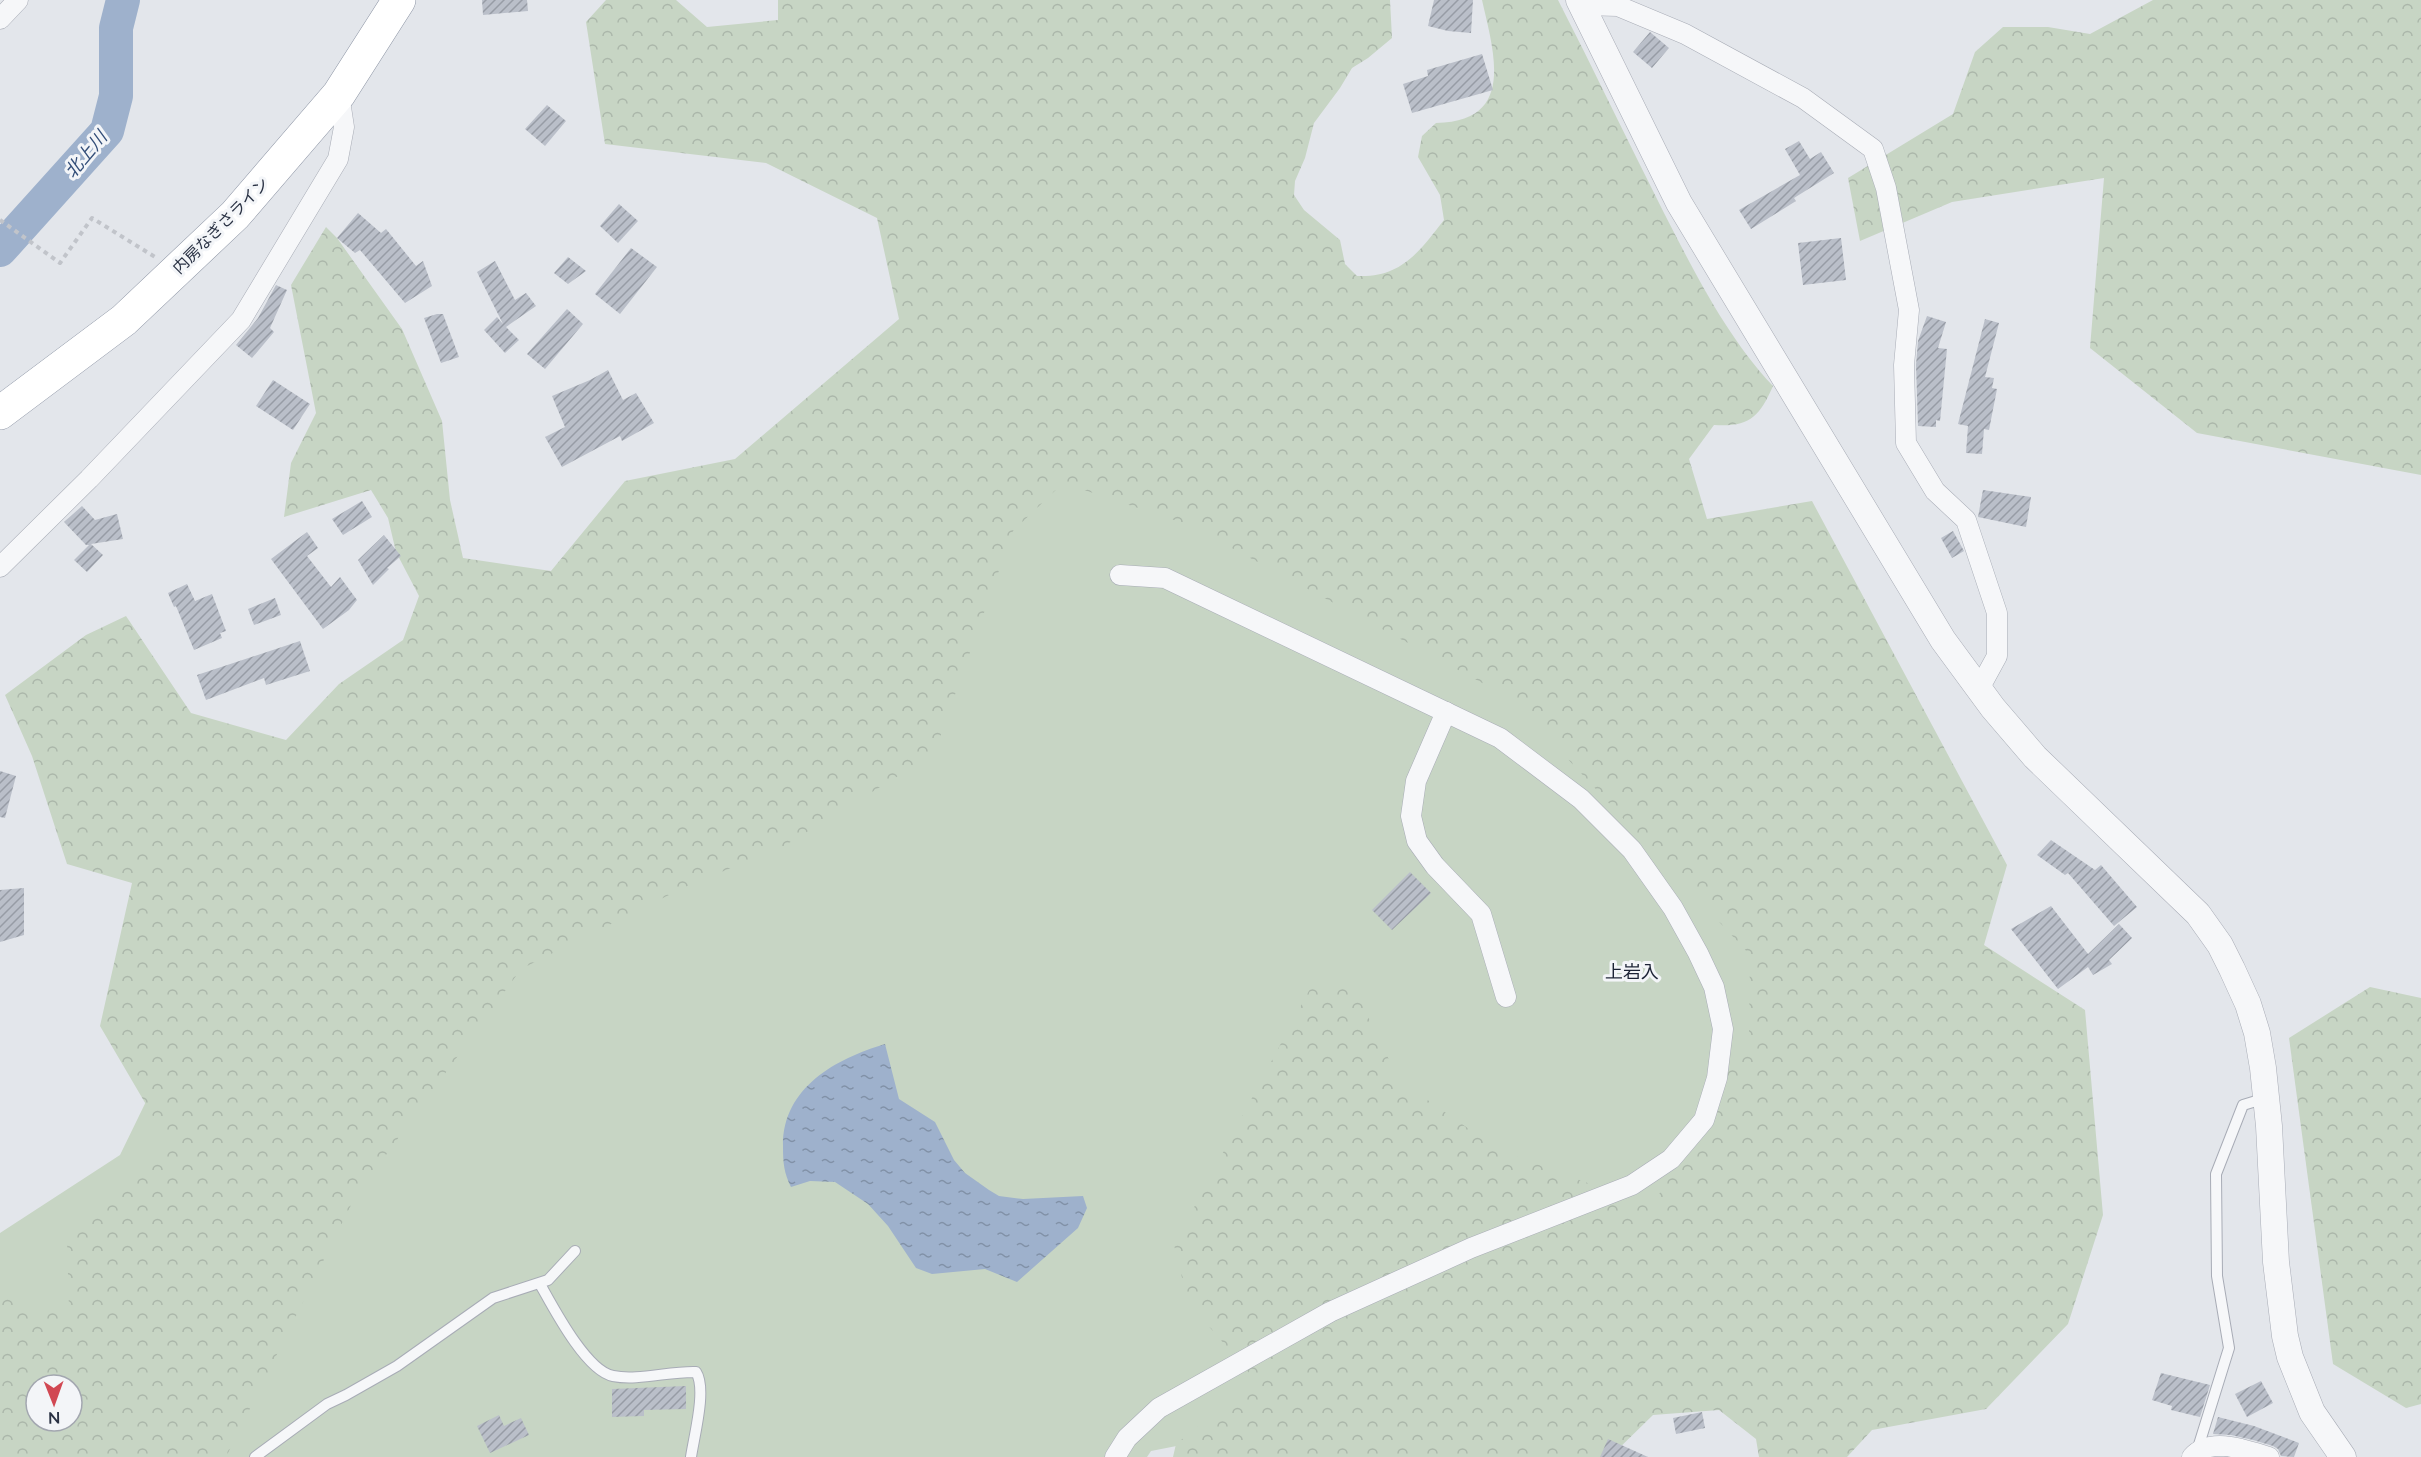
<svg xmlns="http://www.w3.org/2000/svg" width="2421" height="1457" viewBox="0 0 2421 1457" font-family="Lato,'Noto Sans JP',sans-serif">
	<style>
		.grass { fill: #c7d5c4; fill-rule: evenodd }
		.forest { fill: url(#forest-crowns); fill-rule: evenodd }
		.water { fill: url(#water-ripples) }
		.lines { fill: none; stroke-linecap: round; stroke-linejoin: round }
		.river { stroke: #9eb1cc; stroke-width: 34 }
		.building { fill: url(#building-hatch) }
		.service-casing { stroke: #a8acb6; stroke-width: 12 }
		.minor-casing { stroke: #a8acb6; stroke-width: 21 }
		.tertiary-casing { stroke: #a8acb6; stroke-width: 27 }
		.trunk-casing { stroke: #8a92a2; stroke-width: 34 }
		.path { stroke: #c1c4ca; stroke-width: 4; stroke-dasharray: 4.5 4.5; stroke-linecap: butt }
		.service { stroke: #f6f7f9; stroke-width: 10 }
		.minor { stroke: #f6f7f9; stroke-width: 20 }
		.tertiary { stroke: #f6f7f9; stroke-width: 26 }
		.trunk { stroke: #fff; stroke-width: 33 }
		.labels { text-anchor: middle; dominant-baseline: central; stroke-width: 6; stroke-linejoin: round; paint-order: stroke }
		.street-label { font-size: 16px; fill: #2a3244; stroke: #f3f5f8 }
		.water-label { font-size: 18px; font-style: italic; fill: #334e79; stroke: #f3f5f8 }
		.neighbourhood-label { font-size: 18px; fill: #1c2335; stroke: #f3f5f8 }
	</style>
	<defs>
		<pattern id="forest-crowns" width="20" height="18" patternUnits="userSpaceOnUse" patternTransform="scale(1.5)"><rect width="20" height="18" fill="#c7d5c4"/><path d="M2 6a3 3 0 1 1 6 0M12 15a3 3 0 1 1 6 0" fill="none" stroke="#abb7aa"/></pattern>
		<pattern id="water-ripples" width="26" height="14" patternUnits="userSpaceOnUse" patternTransform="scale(1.5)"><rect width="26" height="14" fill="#9eb1cc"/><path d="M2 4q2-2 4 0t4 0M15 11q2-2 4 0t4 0" fill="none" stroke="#8191a7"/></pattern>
		<pattern id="building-hatch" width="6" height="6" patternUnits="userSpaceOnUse" patternTransform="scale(1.5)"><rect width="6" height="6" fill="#babfc9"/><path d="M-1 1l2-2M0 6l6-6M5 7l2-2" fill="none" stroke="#979ca5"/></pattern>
	</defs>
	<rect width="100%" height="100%" fill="#e3e6eb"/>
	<path class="grass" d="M1061 382 1992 1010 1339 1414 1151 1451 1147 1457H0V1233L120 1155 174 1044ZM36 1385H72V1421H36Z"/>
	<g class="forest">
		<path d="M606 0H676L707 27 778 20V0H1390L1392 38 1368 58 1352 68 1340 88 1314 123 1305 158 1295 181 1294 195 1304 210 1340 240 1345 264 1357 276C1401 278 1419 252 1444 220L1440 195 1418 157 1422 136 1436 123C1516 122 1494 53 1482 0H1558C1594 70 1628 142 1664 213 1695 273 1726 336 1773 386 1759 418 1749 427 1714 425L1689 459 1707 519 1812 501 2007 865 1984 945 2085 1010 2103 1215 2068 1324 1986 1409 1872 1430 1847 1457H1759L1756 1439 1719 1410 1653 1415 1610 1457H1173L1176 1444 1256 1381 1188 1302 1174 1245 1314 981 1356 992 1399 1080 1499 1150 1652 1207 1749 1032 1750 955 1512 699 1189 525 1063 483 1013 531 934 754 784 846 683 888 521 969 354 1199 226 1457H0V1277L19 1312 69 1310 67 1239 109 1194 168 1142 100 1026 132 883 67 864 32 756 5 695 86 635 126 616 191 713 286 740 339 684 403 640 419 596 396 552 388 518 371 490 284 517 291 463 316 413 291 285 326 227 337 238 402 329 442 421 450 500 463 558 551 571 625 481 735 459 899 319 877 218 766 163 605 144 586 22ZM36 1385H72V1421H36Z"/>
		<polygon points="2153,0 2421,0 2421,475 2197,433 2090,348 2104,178 1952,202 1860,241 1848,178 1953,114 1975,52 2003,27 2048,27 2090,34"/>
		<polygon points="2370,987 2421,998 2421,1404 2406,1408 2333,1364 2289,1038"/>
	</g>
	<path class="water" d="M885 1044 899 1099 935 1122 954 1160 965 1173 989 1190 999 1196 1023 1199 1083 1196 1087 1208 1078 1228 1017 1282 985 1269 932 1274 916 1268 888 1226 868 1204 835 1182 810 1181 791 1187C784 1173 783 1163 783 1147 782 1088 835 1059 885 1044Z"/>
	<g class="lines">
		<polyline class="river" points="0,250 107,131 116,96 116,28 123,0"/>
	</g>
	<g class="building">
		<polygon points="482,0 527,0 528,11 483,15"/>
		<polygon points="1434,0 1473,0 1471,33 1448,31 1428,26"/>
		<polygon points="1650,32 1669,48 1652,68 1633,52"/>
		<polygon points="1482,54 1493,90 1412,113 1403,84 1428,76 1427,70"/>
		<polygon points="547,105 566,121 545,146 525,129"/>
		<polygon points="1799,141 1810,159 1821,152 1834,173 1794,198 1796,201 1751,229 1739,210 1800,175 1785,149"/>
		<polygon points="619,204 638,221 618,243 600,226"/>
		<polygon points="358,213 381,233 386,229 416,266 423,261 432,286 405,303 360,250 355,253 337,238"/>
		<polygon points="1841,238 1846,280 1803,285 1798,243"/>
		<polygon points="631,248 657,267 620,314 595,294"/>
		<polygon points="568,257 586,271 568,284 554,273"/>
		<polygon points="495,261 515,300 526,293 536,306 506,327 519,340 505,353 484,330 497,317 503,324 477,272"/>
		<polygon points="276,285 287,290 270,328 274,332 252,358 236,345 258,318"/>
		<polygon points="567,309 583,324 545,369 527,354"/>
		<polygon points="437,314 443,314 459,357 441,363 424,318"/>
		<polygon points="1927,316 1946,322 1938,348 1947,349 1940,421 1936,420 1936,427 1918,426 1916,365 1918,341"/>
		<polygon points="1985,319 1999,323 1985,377 1994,378 1992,388 1997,389 1989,430 1984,429 1982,454 1966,453 1968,426 1958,424"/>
		<polygon points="608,370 623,400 636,393 654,423 622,441 620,436 562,467 545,437 565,427 552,396 590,380"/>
		<polygon points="273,380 310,404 293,430 256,406"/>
		<polygon points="1983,490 2031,497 2026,527 1978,517"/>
		<polygon points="362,501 372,517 343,535 332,519"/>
		<polygon points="82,506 95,520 117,514 123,539 91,544 103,555 87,572 74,560 89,545 86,545 64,522"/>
		<polygon points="1953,531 1964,551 1952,558 1941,538"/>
		<polygon points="307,532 318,548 307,556 331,587 340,577 357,600 349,610 323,629 271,559"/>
		<polygon points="384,535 401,556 387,568 389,569 373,585 358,560"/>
		<polygon points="187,584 195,601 212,594 226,631 220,633 222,638 194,650 176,606 174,607 168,593"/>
		<polygon points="275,598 281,615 254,625 248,609"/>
		<polygon points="300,641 310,671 266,685 264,678 206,700 197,675"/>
		<polygon points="0,771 16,776 5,818 0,817"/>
		<polygon points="2051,840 2095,870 2101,865 2137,907 2114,926 2068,873 2065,875 2037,855"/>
		<polygon points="1410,872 1431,893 1392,930 1372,910"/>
		<polygon points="24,888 24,935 0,942 0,890"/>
		<polygon points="2051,906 2088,954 2119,924 2132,938 2109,960 2112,964 2093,975 2088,967 2058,989 2011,929"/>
		<polygon points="2161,1373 2210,1385 2200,1417 2171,1410 2172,1406 2152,1400"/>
		<polygon points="2261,1381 2273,1403 2247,1417 2235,1394"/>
		<polygon points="686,1386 686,1409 644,1410 644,1416 612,1417 612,1389"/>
		<polygon points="1702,1412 1705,1428 1676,1434 1673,1418"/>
		<polygon points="499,1415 504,1426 521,1418 529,1435 490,1453 477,1426"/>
		<polygon points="2218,1417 2254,1426 2299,1443 2294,1457 2281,1456 2278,1449 2273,1446 2253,1440 2231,1435 2213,1434"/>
		<polygon points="1608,1439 1648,1457 1600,1457"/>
	</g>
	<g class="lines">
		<g class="service-casing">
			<g id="service">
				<path d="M540 1284C553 1307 586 1371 613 1376 638 1381 670 1371 696 1372 707 1389 694 1436 691 1457"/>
				<polyline points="2197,1451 2229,1348 2217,1276 2216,1174 2243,1105 2266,1098"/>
				<polyline points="255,1457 327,1404 346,1395 397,1366 493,1298 548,1280 575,1251"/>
			</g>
		</g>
		<g class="minor-casing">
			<g id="minor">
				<polyline points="1582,5 1618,6 1685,34 1803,98 1873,149 1886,188 1909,310 1904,365 1906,443 1935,491 1966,520 1997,613 1997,656 1979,689"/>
				<polyline points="0,19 18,0"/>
				<polyline points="0,567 89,479 241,320 338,159 344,127 339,94"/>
				<polyline points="1446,712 1416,781 1411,816 1417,841 1435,866 1481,914 1506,997"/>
				<polyline points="1115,1457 1127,1438 1159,1408 1330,1312 1471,1248 1632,1185 1671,1159 1704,1120 1717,1078 1723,1029 1714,987 1698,953 1673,908 1632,850 1581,799 1500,738 1165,578 1120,575"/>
				<path d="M2192 1457C2210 1436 2246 1450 2269 1457"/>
			</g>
		</g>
		<g class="tertiary-casing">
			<polyline id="tertiary" points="1579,0 1679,203 1943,640 1993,708 2035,757 2198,914 2220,945 2232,969 2248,1004 2257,1033 2263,1068 2269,1126 2276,1262 2285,1336 2290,1357 2312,1412 2343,1457"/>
		</g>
		<g class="trunk-casing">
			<polyline id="trunk" points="0,413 124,320 235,215 339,94 399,0"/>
		</g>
		<polyline class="path" points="0,220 60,263 92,218 155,257"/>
		<use href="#service" class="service"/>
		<use href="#minor" class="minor"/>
		<use href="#tertiary" class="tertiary"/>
		<use href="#trunk" class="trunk"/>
	</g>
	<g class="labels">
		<g class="street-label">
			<text transform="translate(220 225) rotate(-45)">内房なぎさライン</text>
		</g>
		<g class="water-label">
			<text transform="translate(85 154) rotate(-50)">北上川</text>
		</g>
		<g class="neighbourhood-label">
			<text x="1632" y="971">上岩入</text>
		</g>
	</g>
	<g transform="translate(54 1403) rotate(179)"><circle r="28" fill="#f3f5f8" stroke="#a3a7b0" stroke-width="1.5"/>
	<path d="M0-4.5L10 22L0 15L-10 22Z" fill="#d14853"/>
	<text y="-9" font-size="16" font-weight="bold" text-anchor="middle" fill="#2a3244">N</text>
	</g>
</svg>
